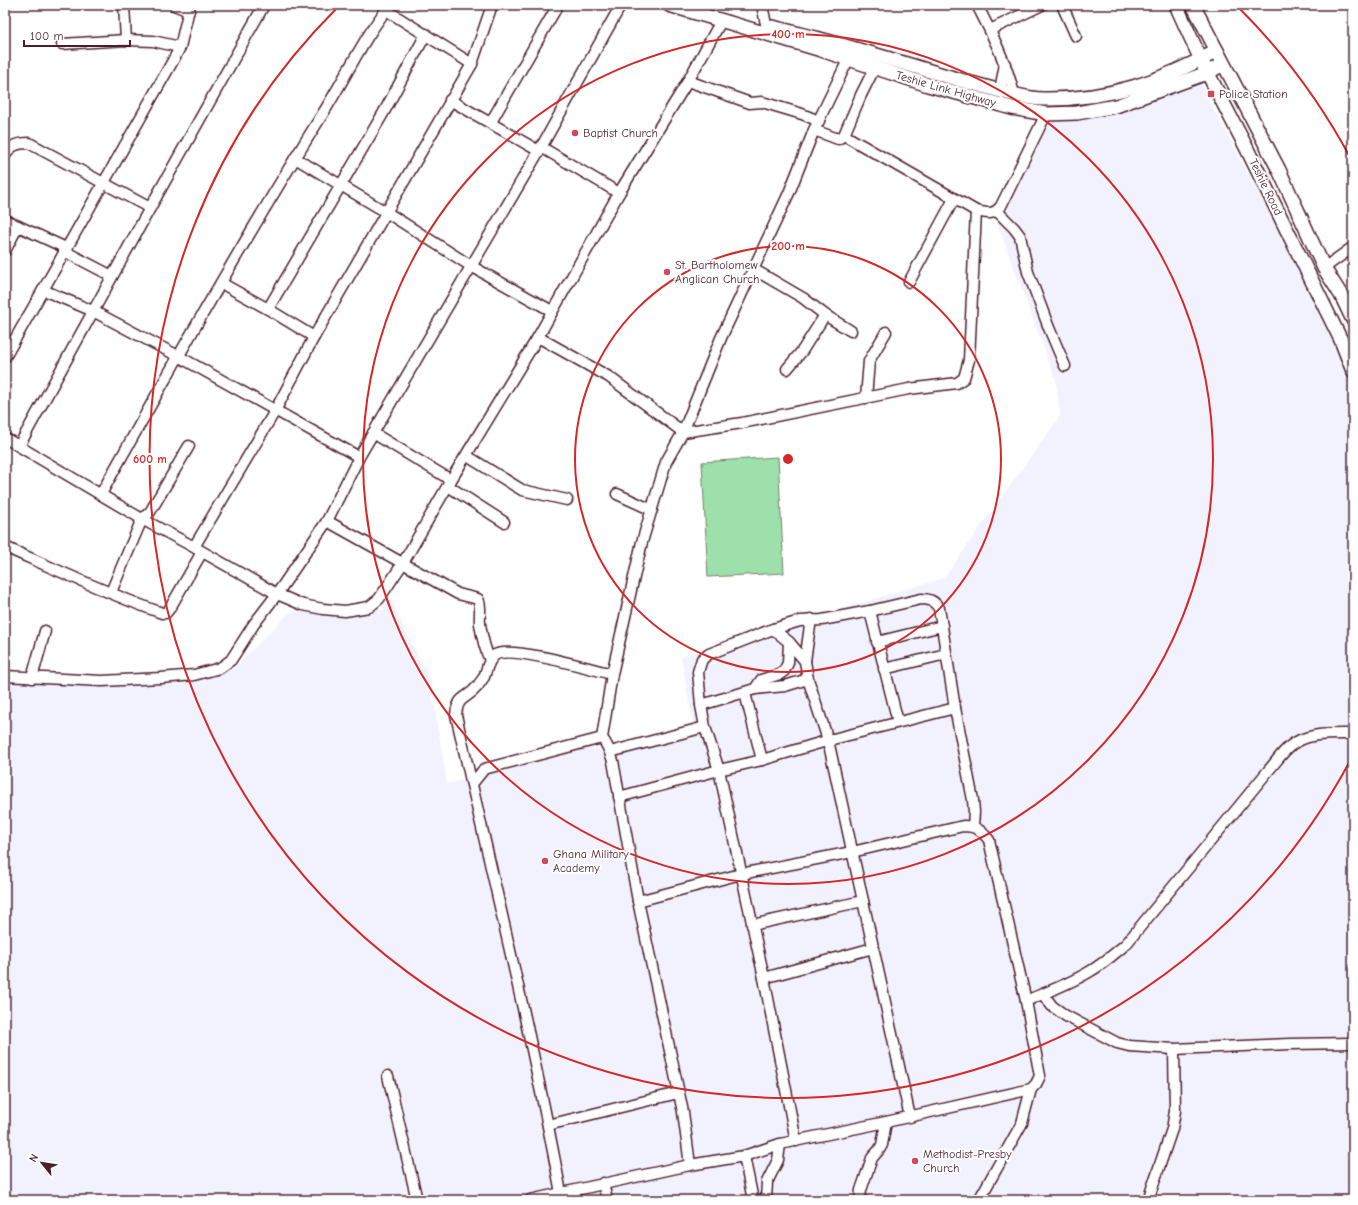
<svg xmlns="http://www.w3.org/2000/svg" width="1358" height="1205" viewBox="0 0 1358 1205" font-family="'Comic Neue',sans-serif">
	<style>
		.built { fill: #f1f2fe }
		.green { fill: #9de0ab; stroke: #74806b }
		.lines { fill: none; stroke-linecap: round; stroke-linejoin: round }
		.minor-casing { stroke: #4a1f2b; stroke-width: 13 }
		.major-casing { stroke: #4a1f2b; stroke-width: 16 }
		.minor { stroke: #fff; stroke-width: 10 }
		.major { stroke: #fff; stroke-width: 13 }
		.ring { fill: none; stroke: #d62828; stroke-width: 2 }
		.poi-dot { fill: #d1495b; stroke: #fff; stroke-width: 1.5 }
		.labels { text-anchor: middle; dominant-baseline: central; stroke-width: 4; stroke-linejoin: round; paint-order: stroke }
		.street-label { font-size: 12px; fill: #4a1f2b; stroke: #fff }
		.poi-label { font-size: 12px; fill: #4a1f2b; stroke: #fff; text-anchor: start }
		.centre { fill: #d62828; stroke: #fff; stroke-width: 2 }
		.ring-label { font-size: 12px; text-anchor: middle; font-weight: bold; fill: #d62828; stroke: #fff; stroke-width: 4; stroke-linejoin: round; paint-order: stroke }
	</style>
	<rect width="100%" height="100%" fill="#fff"/>
	<filter id="ink" filterUnits="userSpaceOnUse"><feTurbulence type="fractalNoise" baseFrequency=".025" numOctaves="2"/><feDisplacementMap in="SourceGraphic" scale="8" xChannelSelector="R" yChannelSelector="G"/><feConvolveMatrix kernelMatrix="1 2 1 2 8 2 1 2 1" color-interpolation-filters="sRGB"/></filter>
	<g filter="url(#ink)">
		<polygon class="built" points="1198,80 1327,320 1350,376 1353,387 1353,1200 5,1200 5,681 179,685 233,669 290,612 383,610 389,594 402,624 430,679 447,784 572,750 629,746 693,723 681,657 944,578 1060,416 1056,381 997,223 1050,120 1089,118 1137,107"/>
		<polygon class="green" points="778,457 784,573 708,577 702,462"/>
		<g class="lines">
			<g class="minor-casing">
				<g id="minor">
					<polyline points="124,5 126,40"/>
					<polyline points="174,5 189,11"/>
					<polyline points="762,5 768,34"/>
					<path d="M977 5C992 34 1006 62 1014 94"/>
					<polyline points="1062,5 1076,36"/>
					<polyline points="386,10 472,64"/>
					<polyline points="990,30 1042,5"/>
					<polyline points="62,44 126,40 153,41 180,47"/>
					<polyline points="688,81 750,103 762,102 802,114 819,121"/>
					<polyline points="1000,90 1005,64"/>
					<polyline points="450,100 539,151"/>
					<polyline points="491,122 558,5"/>
					<polyline points="814,130 838,139 844,135 861,95 874,69"/>
					<path d="M844 135 976 211C987 213 993 216 1001 206L1046 114"/>
					<polyline points="541,147 619,193"/>
					<path d="M5 156C10 145 18 143 29 143L150 208"/>
					<polyline points="295,158 386,212 471,266 552,311"/>
					<polyline points="997,211 1014,228 1020,236 1028,272 1049,328 1065,366"/>
					<polyline points="5,220 18,226"/>
					<polyline points="5,251 18,226 66,248"/>
					<polyline points="64,251 112,276"/>
					<polyline points="1324,268 1353,247"/>
					<polyline points="753,269 803,298 825,315 851,331"/>
					<polyline points="909,282 954,199"/>
					<polyline points="221,283 268,309 314,337"/>
					<polyline points="43,290 93,311 178,356 359,457"/>
					<polyline points="268,309 384,112 426,34"/>
					<polyline points="538,337 609,377 683,432 742,423 909,389 957,383 964,378 969,360 976,211"/>
					<polyline points="5,357 175,57 180,47 190,5"/>
					<polyline points="787,369 802,351 825,315"/>
					<polyline points="866,398 869,361 886,332"/>
					<polyline points="373,433 451,480"/>
					<polyline points="5,438 142,519 194,547 277,594 303,605 323,609 345,611 369,607 379,599 403,563 451,480 538,337 619,193 688,81 721,21"/>
					<polyline points="19,446 150,208 264,5"/>
					<polyline points="467,456 522,490 567,500"/>
					<polyline points="448,486 504,522"/>
					<path d="M101 494C172 366 244 239 322 115 345 79 363 38 390 5"/>
					<polyline points="617,494 652,510"/>
					<path d="M327 521 458 594 478 599C482 606 479 616 480 624 482 637 484 648 490 660"/>
					<path d="M5 547C57 570 108 594 162 613H166L170 608 202 552"/>
					<polyline points="194,547 275,411 314,337 472,64 492,5"/>
					<polyline points="111,592 142,519 150,512 189,446"/>
					<polyline points="870,611 898,722"/>
					<polyline points="773,629 789,642 805,661 808,679 828,740 910,1117"/>
					<polyline points="877,642 942,626"/>
					<polyline points="805,661 811,619"/>
					<polyline points="884,669 946,654"/>
					<polyline points="5,676 102,681 161,678 194,675 220,668 231,660 254,624 277,594 327,521 359,457 539,151 621,5"/>
					<polyline points="32,678 45,631"/>
					<polyline points="755,689 761,680 780,674 784,671 788,663 789,642"/>
					<polyline points="745,693 762,760"/>
					<polyline points="701,705 755,689 785,686 808,679"/>
					<polyline points="610,752 705,727"/>
					<polyline points="472,784 484,769 602,738"/>
					<polyline points="619,797 719,770 762,760 833,739 955,708"/>
					<polyline points="752,925 863,901"/>
					<polyline points="764,978 873,948"/>
					<polyline points="1043,994 1052,1006 1066,1016 1117,1043 1129,1046 1174,1049 1290,1044 1353,1043"/>
					<path d="M1026 1001C1047 992 1069 984 1089 972 1103 964 1114 954 1126 944L1268 771C1275 763 1281 754 1289 747 1306 732 1332 734 1353 734"/>
					<polyline points="388,1076 417,1200"/>
					<polyline points="548,1125 678,1093"/>
					<path d="M796 1141 764 978 719 770 705 727 701 705 698 672 702 659 709 654 773 629 800 621 822 620 870 611 921 599C930 599 934 601 939 608L955 708 973 800 974 812 973 826"/>
					<polyline points="744,1156 753,1200"/>
					<path d="M690 1165 683 1112 638 901 613 761C610 752 608 745 602 738L612 674 642 542 666 462 683 432 721 338 789 193 814 130 848 60"/>
					<polyline points="603,1183 607,1200"/>
					<path d="M561 1193C531 1033 492 874 456 715 458 695 466 700 477 687 479 684 482 680 484 677 487 669 488 660 495 655 510 645 591 669 612 674"/>
					<path d="M530 1200 690 1165 744 1156 780 1144 886 1122 1031 1089 1036 1084 1040 1076 1026 1001 989 840C981 830 976 826 963 826L852 852 741 874 638 901"/>
					<polyline points="766,1200 767,1182 778,1160 780,1144"/>
					<polyline points="860,1200 861,1190 872,1158 879,1150 882,1145 886,1122"/>
					<polyline points="979,1200 1022,1123 1031,1089"/>
					<polyline points="1148,1200 1172,1129 1175,1111 1174,1049"/>
				</g>
			</g>
			<g class="major-casing">
				<g id="major">
					<polyline points="669,5 818,49 928,85 1012,108 1046,114 1077,113 1116,106 1207,73 1223,64"/>
					<polyline points="1176,5 1201,60 1246,147 1341,340 1353,371"/>
					<polyline points="1193,5 1279,170 1324,268 1341,295 1353,320"/>
					<path d="M773 27C799 34 826 40 852 48 892 59 931 72 971 83 992 88 1023 99 1044 99 1109 100 1161 81 1217 51"/>
				</g>
			</g>
			<use href="#minor" class="minor"/>
			<use href="#major" class="major"/>
		</g>
	</g>
	<g class="ring">
		<circle cx="788" cy="459" r="213"/>
		<circle cx="788" cy="459" r="425"/>
		<path d="M1351 759A638 638 0 1 1 337 8M1239 8A638 638 0 0 1 1351 159"/>
	</g>
	<g class="poi-dot">
		<rect x="1207" y="90" width="8" height="8" rx="2"/>
		<circle cx="575" cy="133" r="4"/>
		<circle cx="667" cy="272" r="4"/>
		<circle cx="545" cy="861" r="4"/>
		<circle cx="915" cy="1161" r="4"/>
	</g>
	<g class="labels">
		<g class="street-label">
			<text transform="translate(946 89) rotate(16)">Teshie Link Highway</text>
			<text transform="translate(1266 187) rotate(64)">Teshie Road</text>
		</g>
		<g class="poi-label">
			<text x="1219" y="94">Police Station</text>
			<text x="583" y="133">Baptist Church</text>
			<text x="675" y="265">St. Bartholomew<tspan x="675" dy="14">Anglican Church</tspan></text>
			<text x="553" y="854">Ghana Military<tspan x="553" dy="14">Academy</tspan></text>
			<text x="923" y="1154">Methodist-Presby<tspan x="923" dy="14">Church</tspan></text>
		</g>
	</g>
	<circle cx="788" cy="459" r="6" class="centre"/>
	<g class="ring-label">
		<text x="788" y="38">400 m</text>
		<text x="788" y="250">200 m</text>
		<text x="150" y="463">600 m</text>
	</g>
	<rect width="1358" height="1205" fill="none" stroke="#fff" stroke-width="20"/>
	<rect x="10" y="10" width="1338" height="1185" fill="none" stroke="#4a1f2b" stroke-width="1.5" filter="url(#ink)"/>
	<g transform="translate(42 1163) rotate(300)" stroke="#ffffff" stroke-width="3" paint-order="stroke">
	<path d="M0-3L7 15L0 10L-7 15Z" fill="#4a1f2b"/>
	<text y="-6" font-size="11" font-weight="bold" text-anchor="middle" fill="#4a1f2b">N</text>
	</g>
	<path d="M24 40v6h106v-6" fill="none" stroke="#4a1f2b" stroke-width="2"/>
	<text x="30" y="40" font-size="12" fill="#4a1f2b" stroke="#ffffff" stroke-width="3" paint-order="stroke">100 m</text>
</svg>
